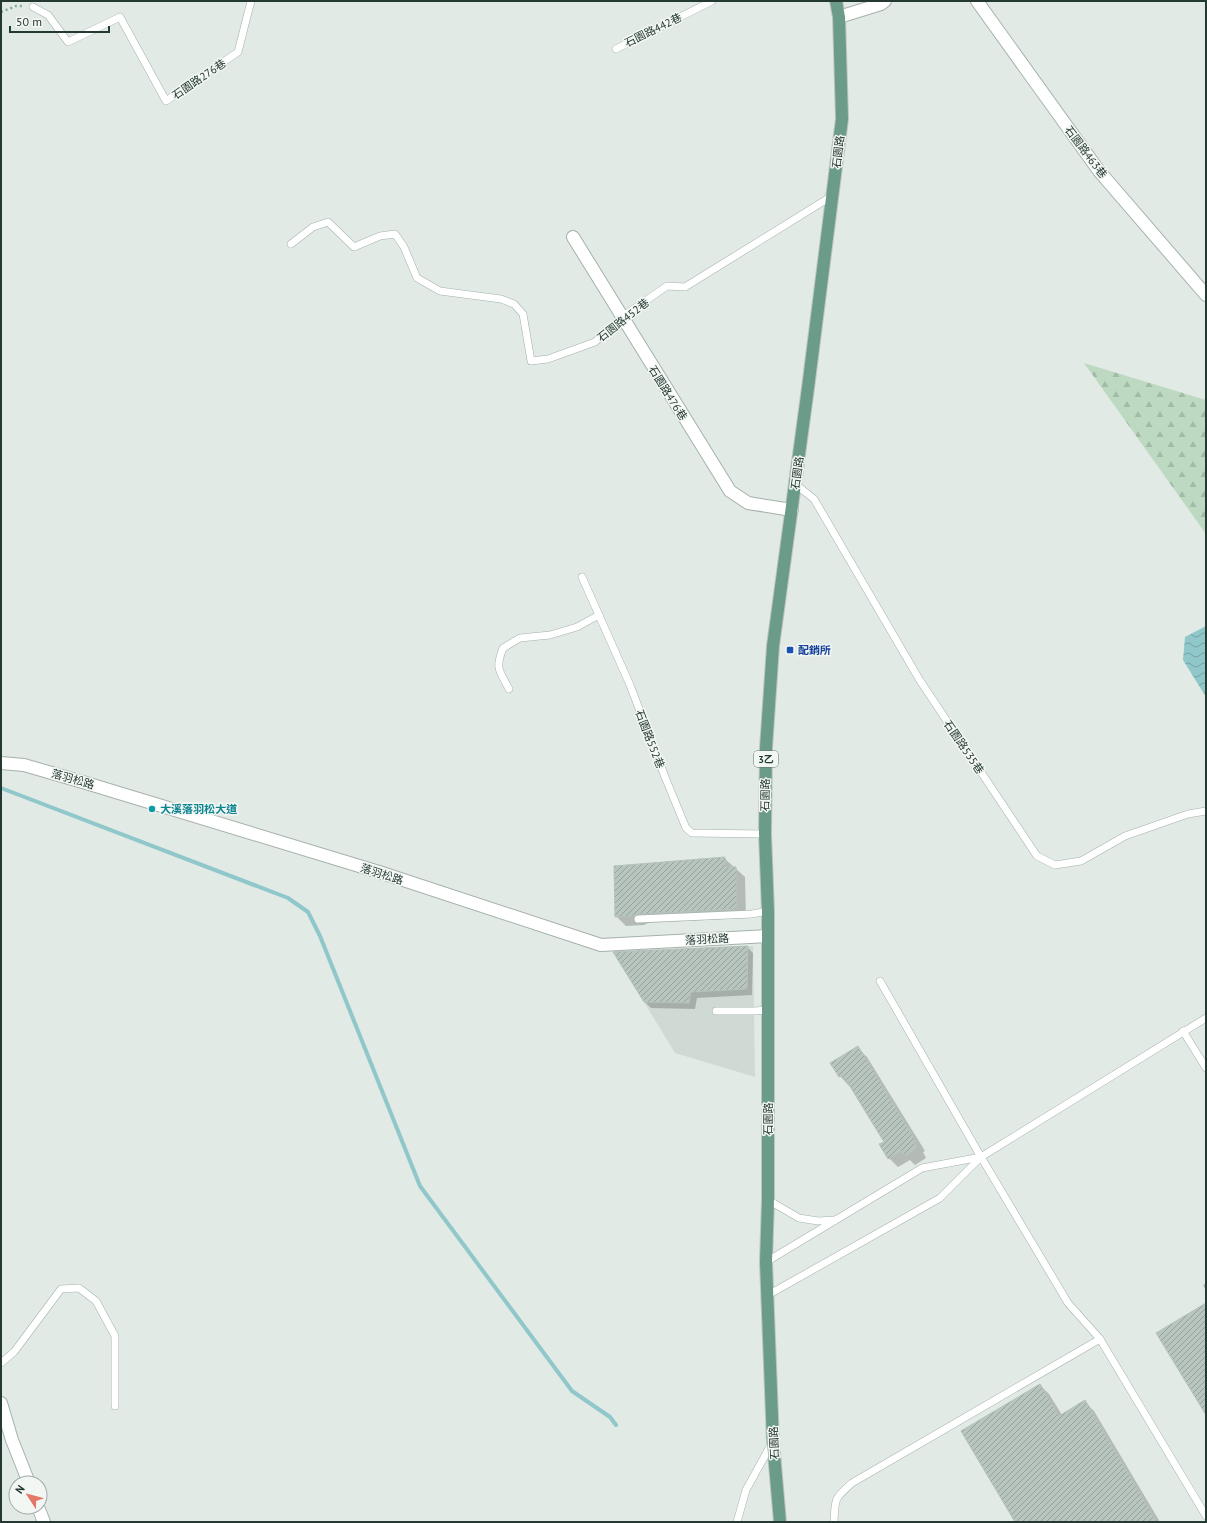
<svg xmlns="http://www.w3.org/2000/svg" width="1207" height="1523" viewBox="0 0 1207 1523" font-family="'PT Sans','Noto Sans TC',sans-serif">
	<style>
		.built { fill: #d0dad4 }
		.forest { fill: url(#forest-firs) }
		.water { fill: url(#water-waves) }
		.shadow { fill: #0003 }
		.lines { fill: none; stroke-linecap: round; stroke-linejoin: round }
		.stream { stroke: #8fc7ca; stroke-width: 4 }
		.building { fill: url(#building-hatch); stroke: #b5c3bb }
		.service-casing { stroke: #a5b1ab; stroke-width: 8 }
		.minor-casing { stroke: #a5b1ab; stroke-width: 14 }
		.primary-casing { stroke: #bdc4c1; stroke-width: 14 }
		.path { stroke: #85aa9b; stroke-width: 2.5; stroke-dasharray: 2 3; stroke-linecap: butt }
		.service { stroke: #fff; stroke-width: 7 }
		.minor { stroke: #fff; stroke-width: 12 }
		.primary { stroke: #6b9b89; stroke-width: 12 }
		.transit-dot { fill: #1a4fb4; stroke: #f2f7f4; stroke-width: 1.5 }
		.culture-dot { fill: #0f9aa8; stroke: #f2f7f4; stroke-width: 1.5 }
		.labels { text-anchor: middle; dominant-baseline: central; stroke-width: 3; stroke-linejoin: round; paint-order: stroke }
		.shield { fill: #f2f7f4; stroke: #62726c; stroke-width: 1 }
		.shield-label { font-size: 10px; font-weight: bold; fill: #243931 }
		.street-label { font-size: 11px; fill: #243931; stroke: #f2f7f4 }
		.transit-label { font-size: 11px; font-weight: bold; fill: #164399; stroke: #f2f7f4; text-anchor: start }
		.culture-label { font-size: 11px; font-weight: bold; fill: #0d838f; stroke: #f2f7f4; text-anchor: start }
	</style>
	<defs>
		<pattern id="forest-firs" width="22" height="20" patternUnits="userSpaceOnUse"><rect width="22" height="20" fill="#bdd9c1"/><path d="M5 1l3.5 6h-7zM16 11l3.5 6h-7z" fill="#a2bba6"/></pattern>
		<pattern id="water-waves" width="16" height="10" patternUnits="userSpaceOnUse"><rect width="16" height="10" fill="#8fc7ca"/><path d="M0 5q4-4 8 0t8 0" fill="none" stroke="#75a3a5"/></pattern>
		<pattern id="building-hatch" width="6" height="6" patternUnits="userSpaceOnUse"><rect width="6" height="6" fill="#b7c5be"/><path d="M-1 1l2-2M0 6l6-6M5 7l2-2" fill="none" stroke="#95a19b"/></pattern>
	</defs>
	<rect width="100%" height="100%" fill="#e2eae5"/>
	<polygon class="built" points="753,946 755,1077 675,1053 613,951"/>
	<polygon class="forest" points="1084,363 1206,400 1206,534"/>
	<polygon class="water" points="1206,626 1206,697 1183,660 1185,637"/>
	<g class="shadow">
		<polygon points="724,858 745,877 746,918 648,923 644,925 626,926 616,916"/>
		<polygon points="747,947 753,953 752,995 697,998 695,1009 651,1008 645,1002"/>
		<polygon points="857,1047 867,1057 925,1151 923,1152 926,1158 915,1165 910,1160 898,1167 889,1158 885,1142 851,1085 849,1086 840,1076"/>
		<polygon points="1206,1283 1206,1291 1203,1285"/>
		<polygon points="1040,1385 1049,1394 1062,1415 1085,1402 1094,1411 1160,1522 1016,1522"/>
	</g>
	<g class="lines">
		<polyline class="stream" points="1,788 288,898 308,912 320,936 420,1186 572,1391 610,1417 616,1425"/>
	</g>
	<g class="building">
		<polygon points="725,857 726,867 736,867 737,909 638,914 635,916 615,917 614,866"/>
		<polygon points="748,946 747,989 691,992 689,1003 644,1002 613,952"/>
		<polygon points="858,1046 916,1141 914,1142 917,1148 905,1156 901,1151 888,1159 879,1144 884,1142 843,1075 839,1077 830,1063"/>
		<polygon points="1206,1303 1206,1415 1156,1333"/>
		<polygon points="1040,1384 1059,1416 1085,1400 1157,1522 1015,1522 961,1431"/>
	</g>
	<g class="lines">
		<g class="service-casing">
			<g id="service">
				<polyline points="33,7 48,15 68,42 120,17 166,101 238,52 251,1"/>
				<polyline points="616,49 712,1"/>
				<polyline points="291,244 313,227 328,222 354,247 380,236 395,234 404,247 417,278 440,291 501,299 514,304 523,314 531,361 548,359 595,342 622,317 667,286 685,287 832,196"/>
				<polyline points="795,484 814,499 919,679 1037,856 1055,865 1081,861 1125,836 1188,814 1206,811"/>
				<polyline points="582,577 630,685 665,777 686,828 692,833 765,834"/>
				<path d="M509 689C499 670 495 669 503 648L520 638 550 635 577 627 599 615"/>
				<polyline points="638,919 752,914 768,911"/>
				<polyline points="880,981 981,1157 1068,1303 1100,1339 1206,1516"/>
				<polyline points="716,1011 754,1011 768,1010"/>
				<polyline points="1183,1031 1206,1068"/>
				<polyline points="768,1200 799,1218 818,1221 835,1220"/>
				<polyline points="766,1262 922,1168 981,1157"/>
				<polyline points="768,1295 940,1198 981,1157 1206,1018"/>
				<polyline points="1,1363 14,1352 61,1289 79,1288 96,1301 115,1336 115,1406"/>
				<polyline points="737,1522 746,1490 772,1443"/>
				<path d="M834 1522C835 1498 834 1499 852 1483L1100 1339"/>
			</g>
		</g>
		<g class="minor-casing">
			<g id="minor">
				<polyline points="977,1 1099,171 1206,295"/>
				<polyline points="839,17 881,4 885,1"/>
				<polyline points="573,237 730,491 748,503 792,510"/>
				<polyline points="1,763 24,765 86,783 379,872 601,945 768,936"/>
				<polyline points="1,1403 12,1440 29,1483"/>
				<polyline points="38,1507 44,1522"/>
			</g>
		</g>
		<g class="primary-casing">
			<polyline id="primary" points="780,1522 773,1442 766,1262 768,1200 768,911 765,834 766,748 773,646 808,388 842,119 839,17 836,1"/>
		</g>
		<polyline class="path" points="1,12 16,6 24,6"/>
		<use href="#service" class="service"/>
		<use href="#minor" class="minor"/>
		<use href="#primary" class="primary"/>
	</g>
	<rect class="transit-dot" x="786" y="646" width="8" height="8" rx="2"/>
	<circle class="culture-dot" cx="152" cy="809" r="4"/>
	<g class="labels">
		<rect class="shield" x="754" y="751" width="24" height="16" rx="3"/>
		<g class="shield-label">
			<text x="766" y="759">3乙</text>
		</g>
		<g class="street-label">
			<text transform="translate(653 30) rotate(-26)">石園路442巷</text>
			<text transform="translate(199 79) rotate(-34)">石園路276巷</text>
			<text transform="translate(838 152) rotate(-83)">石園路</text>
			<text transform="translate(1086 152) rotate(53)">石園路463巷</text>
			<text transform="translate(623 320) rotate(-38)">石園路452巷</text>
			<text transform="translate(668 393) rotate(58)">石園路476巷</text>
			<text transform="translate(797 473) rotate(-82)">石園路</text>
			<text transform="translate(650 739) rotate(69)">石園路552巷</text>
			<text transform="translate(964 747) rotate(56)">石園路535巷</text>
			<text transform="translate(73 779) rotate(16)">落羽松路</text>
			<text transform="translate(765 795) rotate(-89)">石園路</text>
			<text transform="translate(382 874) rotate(18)">落羽松路</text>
			<text transform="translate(707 939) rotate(-3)">落羽松路</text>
			<text transform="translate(768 1119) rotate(-90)">石園路</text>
			<text transform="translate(774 1443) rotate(-93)">石園路</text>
		</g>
		<g class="transit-label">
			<text x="798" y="650">配銷所</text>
		</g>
		<g class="culture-label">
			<text x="160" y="809">大溪落羽松大道</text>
		</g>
	</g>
	<rect width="1207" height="1523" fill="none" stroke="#243931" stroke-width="4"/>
	<g transform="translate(28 1495) rotate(306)"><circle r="19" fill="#f2f7f4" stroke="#a0aba6"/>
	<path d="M0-3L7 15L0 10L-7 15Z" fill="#e37867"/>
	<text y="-6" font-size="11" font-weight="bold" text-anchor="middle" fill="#243931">N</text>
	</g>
	<path d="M10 26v6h99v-6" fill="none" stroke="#243931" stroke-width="2"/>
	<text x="16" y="26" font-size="12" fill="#243931" stroke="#f2f7f4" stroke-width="3" paint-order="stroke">50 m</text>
</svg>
